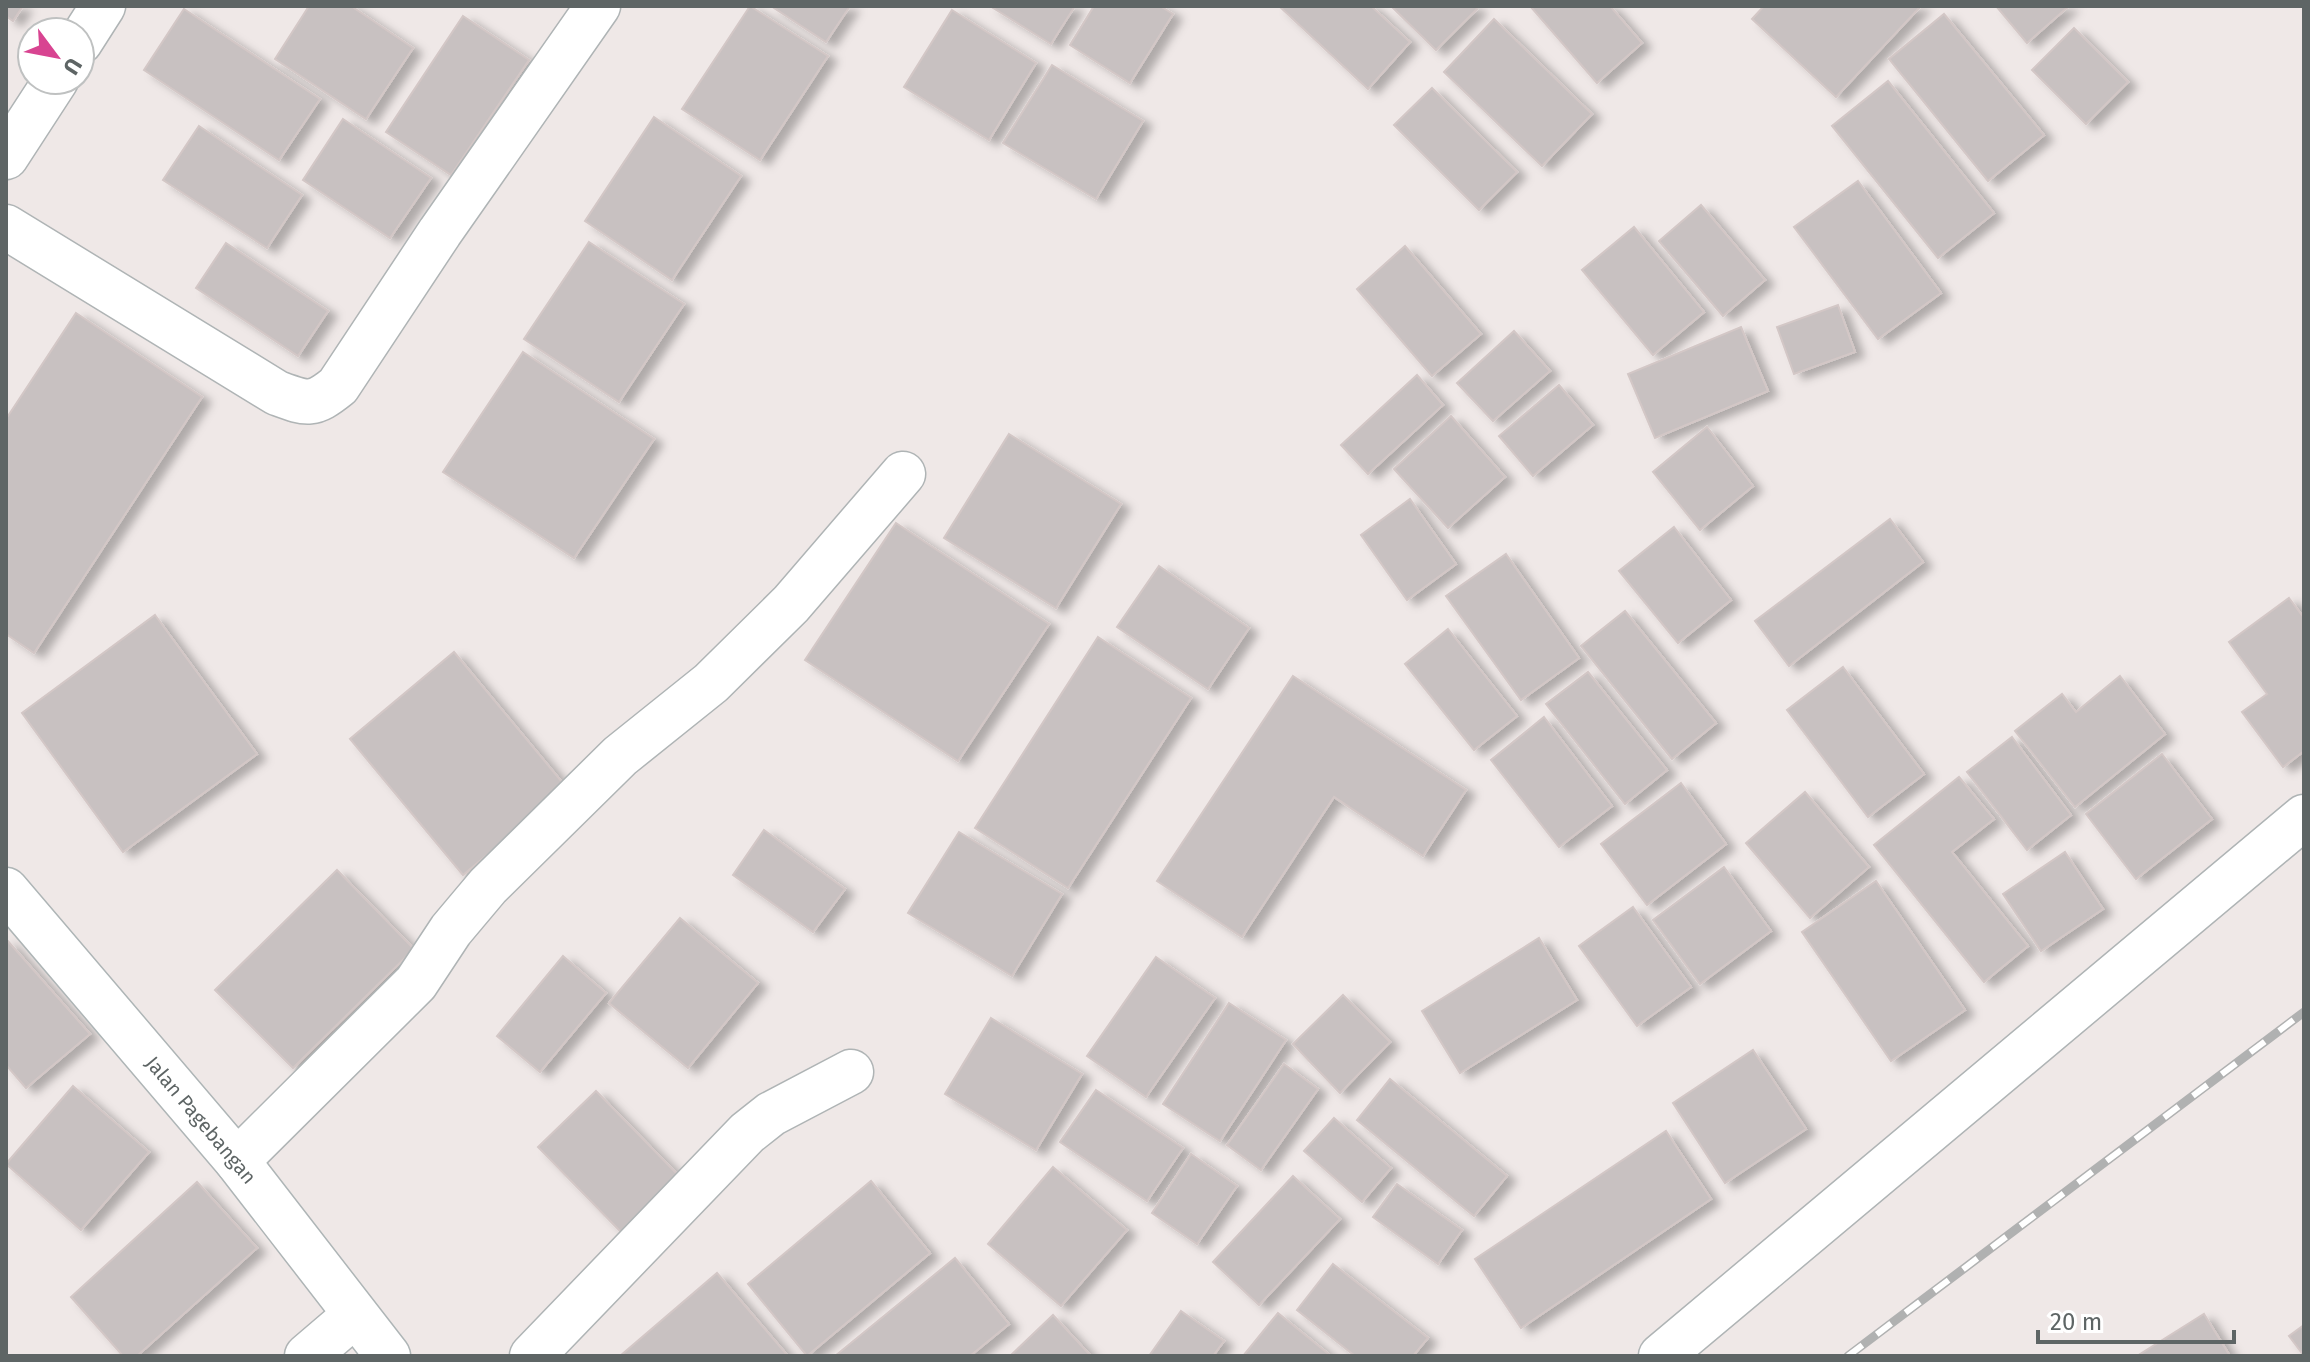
<svg xmlns="http://www.w3.org/2000/svg" width="2310" height="1362" viewBox="0 0 2310 1362" font-family="'Fira Sans',sans-serif">
	<style>
		.building { fill: #c8c1c1; stroke: #d3c7c6; stroke-width: 2; filter: url(#shadow) }
		.lines { fill: none; stroke-linecap: round; stroke-linejoin: round }
		.street-casing { stroke: #afb4b5; stroke-width: 47 }
		.secondary-casing { stroke: #aeb5b6; stroke-width: 47 }
		.street { stroke: #fff; stroke-width: 44 }
		.secondary { stroke: #fff; stroke-width: 44 }
		.rail-casing { stroke: #b0b1b1; stroke-width: 9 }
		.rail { stroke: #fff; stroke-width: 6; stroke-dasharray: 18; stroke-linecap: butt }
		.labels { text-anchor: middle; dominant-baseline: central; stroke-width: 7; stroke-linejoin: round; paint-order: stroke }
		.street-label { font-size: 20px; fill: #5e6565; stroke: #fff }
	</style>
	<defs>
		<filter id="shadow"><feDropShadow dx="9" dy="5" stdDeviation="4" flood-color="#0004"/></filter>
	</defs>
	<rect width="100%" height="100%" fill="#efe8e7"/>
	<g class="building">
		<polygon points="6,6 23,6 13,21 6,16"/>
		<polygon points="309,6 351,6 413,48 366,119 275,59"/>
		<polygon points="750,6 828,56 760,160 682,109"/>
		<polygon points="771,6 850,6 826,42"/>
		<polygon points="990,6 1075,6 1051,44"/>
		<polygon points="1094,6 1160,6 1173,14 1130,83 1070,45"/>
		<polygon points="1279,6 1371,6 1410,42 1368,89"/>
		<polygon points="1391,6 1475,6 1477,9 1436,50"/>
		<polygon points="1530,6 1610,6 1642,43 1597,83"/>
		<polygon points="1764,6 1921,6 1836,97 1752,19"/>
		<polygon points="1996,6 2069,6 2027,43"/>
		<polygon points="184,9 320,99 279,160 144,70"/>
		<polygon points="952,10 1036,63 989,140 904,87"/>
		<polygon points="1944,14 2044,135 1988,181 1889,59"/>
		<polygon points="463,16 529,60 451,175 386,132"/>
		<polygon points="1494,19 1592,114 1542,166 1444,72"/>
		<polygon points="2074,28 2128,82 2086,124 2032,70"/>
		<polygon points="1052,65 1143,121 1096,199 1003,143"/>
		<polygon points="1888,81 1994,213 1938,258 1832,126"/>
		<polygon points="1432,88 1517,172 1479,210 1394,125"/>
		<polygon points="654,117 741,176 672,280 585,221"/>
		<polygon points="343,119 431,178 390,238 303,180"/>
		<polygon points="199,126 302,195 267,248 163,180"/>
		<polygon points="1858,181 1941,293 1878,339 1794,227"/>
		<polygon points="1701,205 1765,280 1723,316 1659,241"/>
		<polygon points="1634,227 1704,312 1653,355 1582,270"/>
		<polygon points="589,242 684,304 619,402 524,339"/>
		<polygon points="226,243 328,311 298,356 196,288"/>
		<polygon points="1405,246 1481,334 1432,376 1357,289"/>
		<polygon points="1838,305 1855,352 1794,374 1777,327"/>
		<polygon points="76,313 202,397 34,653 6,634 6,419"/>
		<polygon points="1741,327 1768,391 1655,438 1628,374"/>
		<polygon points="1514,331 1550,371 1493,421 1457,383"/>
		<polygon points="523,352 654,439 574,558 443,472"/>
		<polygon points="1417,375 1443,405 1368,474 1341,445"/>
		<polygon points="1559,385 1593,425 1533,476 1499,436"/>
		<polygon points="1451,416 1505,477 1448,528 1394,469"/>
		<polygon points="1707,427 1753,486 1700,530 1653,472"/>
		<polygon points="1009,434 1121,504 1056,608 944,538"/>
		<polygon points="1410,499 1456,564 1407,600 1361,535"/>
		<polygon points="1890,519 1923,562 1789,666 1755,621"/>
		<polygon points="896,523 1049,624 958,761 805,660"/>
		<polygon points="1674,527 1731,600 1678,643 1619,571"/>
		<polygon points="1506,554 1579,658 1521,700 1446,596"/>
		<polygon points="1159,566 1249,628 1208,689 1117,627"/>
		<polygon points="2289,598 2304,618 2304,751 2283,767 2242,712 2267,694 2229,642"/>
		<polygon points="1625,611 1716,723 1672,759 1581,646"/>
		<polygon points="155,615 257,754 123,852 22,713"/>
		<polygon points="1448,629 1517,716 1474,750 1405,664"/>
		<polygon points="1098,637 1191,698 1068,888 975,828"/>
		<polygon points="454,652 567,788 463,875 350,739"/>
		<polygon points="1843,667 1924,774 1868,817 1787,710"/>
		<polygon points="1588,672 1667,770 1625,804 1546,704"/>
		<polygon points="1293,676 1466,790 1423,856 1334,797 1242,937 1157,881"/>
		<polygon points="2120,676 2165,734 2075,807 2015,731 2062,694 2076,712"/>
		<polygon points="1544,717 1612,806 1559,847 1491,760"/>
		<polygon points="2012,737 2071,815 2027,850 1967,772"/>
		<polygon points="2162,754 2212,819 2136,879 2086,814"/>
		<polygon points="1959,777 1994,819 1952,852 2028,946 1984,982 1874,845"/>
		<polygon points="1681,783 1726,844 1647,905 1601,844"/>
		<polygon points="1805,792 1869,867 1810,918 1746,843"/>
		<polygon points="764,830 845,889 813,932 733,875"/>
		<polygon points="959,832 1062,894 1012,976 908,913"/>
		<polygon points="2065,852 2103,909 2041,951 2003,894"/>
		<polygon points="1724,867 1771,931 1700,984 1653,920"/>
		<polygon points="337,870 414,949 293,1068 215,990"/>
		<polygon points="1876,881 1965,1010 1891,1061 1802,932"/>
		<polygon points="1633,907 1691,987 1637,1026 1579,946"/>
		<polygon points="680,918 758,983 688,1068 609,1003"/>
		<polygon points="1539,938 1577,1000 1460,1073 1422,1011"/>
		<polygon points="6,939 90,1034 26,1088 6,1065"/>
		<polygon points="563,956 606,993 540,1072 497,1036"/>
		<polygon points="1156,957 1215,998 1146,1097 1087,1056"/>
		<polygon points="1343,995 1390,1042 1340,1093 1293,1044"/>
		<polygon points="1229,1003 1286,1040 1220,1141 1163,1104"/>
		<polygon points="991,1018 1082,1074 1036,1150 945,1094"/>
		<polygon points="1753,1050 1806,1129 1725,1183 1673,1103"/>
		<polygon points="1284,1064 1318,1089 1261,1170 1227,1145"/>
		<polygon points="1390,1079 1507,1176 1474,1216 1357,1120"/>
		<polygon points="73,1086 149,1152 81,1230 6,1164"/>
		<polygon points="1096,1090 1183,1148 1147,1201 1060,1142"/>
		<polygon points="596,1091 679,1176 621,1232 538,1147"/>
		<polygon points="1334,1118 1391,1168 1362,1202 1304,1151"/>
		<polygon points="1666,1131 1711,1199 1521,1328 1475,1259"/>
		<polygon points="1191,1154 1237,1186 1197,1244 1152,1213"/>
		<polygon points="1053,1167 1127,1230 1061,1306 988,1244"/>
		<polygon points="1293,1176 1340,1219 1259,1305 1213,1262"/>
		<polygon points="871,1181 930,1253 807,1356 748,1284"/>
		<polygon points="197,1182 257,1248 137,1356 123,1356 71,1297"/>
		<polygon points="1397,1184 1462,1230 1438,1264 1373,1217"/>
		<polygon points="955,1258 1009,1324 970,1356 835,1356"/>
		<polygon points="1333,1264 1428,1338 1413,1356 1355,1356 1297,1310"/>
		<polygon points="717,1273 788,1356 620,1356"/>
		<polygon points="1181,1311 1224,1341 1213,1356 1149,1356"/>
		<polygon points="1278,1313 1331,1356 1243,1356"/>
		<polygon points="2204,1314 2230,1356 2137,1356"/>
		<polygon points="1053,1315 1091,1356 1010,1356"/>
		<polygon points="2304,1325 2304,1356 2289,1336"/>
	</g>
	<g class="lines">
		<g class="street-casing">
			<g id="street">
				<polyline points="80,42 103,6"/>
				<polyline points="6,157 56,80"/>
				<path d="M6 227 277 393C307 404 312 407 338 386L440 232 598 6"/>
				<polyline points="237,1161 416,983 451,930 488,886 620,756 711,683 791,604 903,474"/>
				<polyline points="307,1356 355,1315"/>
				<polyline points="532,1356 747,1133 771,1114 851,1072"/>
				<polyline points="1661,1356 2304,817"/>
			</g>
		</g>
		<g class="secondary-casing">
			<polyline id="secondary" points="6,890 237,1161 388,1356"/>
		</g>
		<use href="#street" class="street"/>
		<use href="#secondary" class="secondary"/>
		<g class="rail-casing">
			<polyline id="rail" points="1848,1356 2304,1012"/>
		</g>
		<use href="#rail" class="rail"/>
	</g>
	<g class="labels">
		<g class="street-label">
			<text transform="translate(201 1120) rotate(50)">Jalan Pagebangan</text>
		</g>
	</g>
	<rect width="2310" height="1362" fill="none" stroke="#5e6565" stroke-width="16"/>
	<g transform="translate(56 56) rotate(122)"><circle r="38" fill="#ffffff" stroke="#bfc1c1" stroke-width="2"/>
	<path d="M0-6L14 30L0 20L-14 30Z" fill="#d84491"/>
	<text y="-12" font-size="22" font-weight="bold" text-anchor="middle" fill="#5e6565">U</text>
	</g>
	<path d="M2038 1330v12h196v-12" fill="none" stroke="#5e6565" stroke-width="4"/>
	<text x="2050" y="1330" font-size="24" fill="#5e6565" stroke="#ffffff" stroke-width="6" paint-order="stroke">20 m</text>
</svg>
